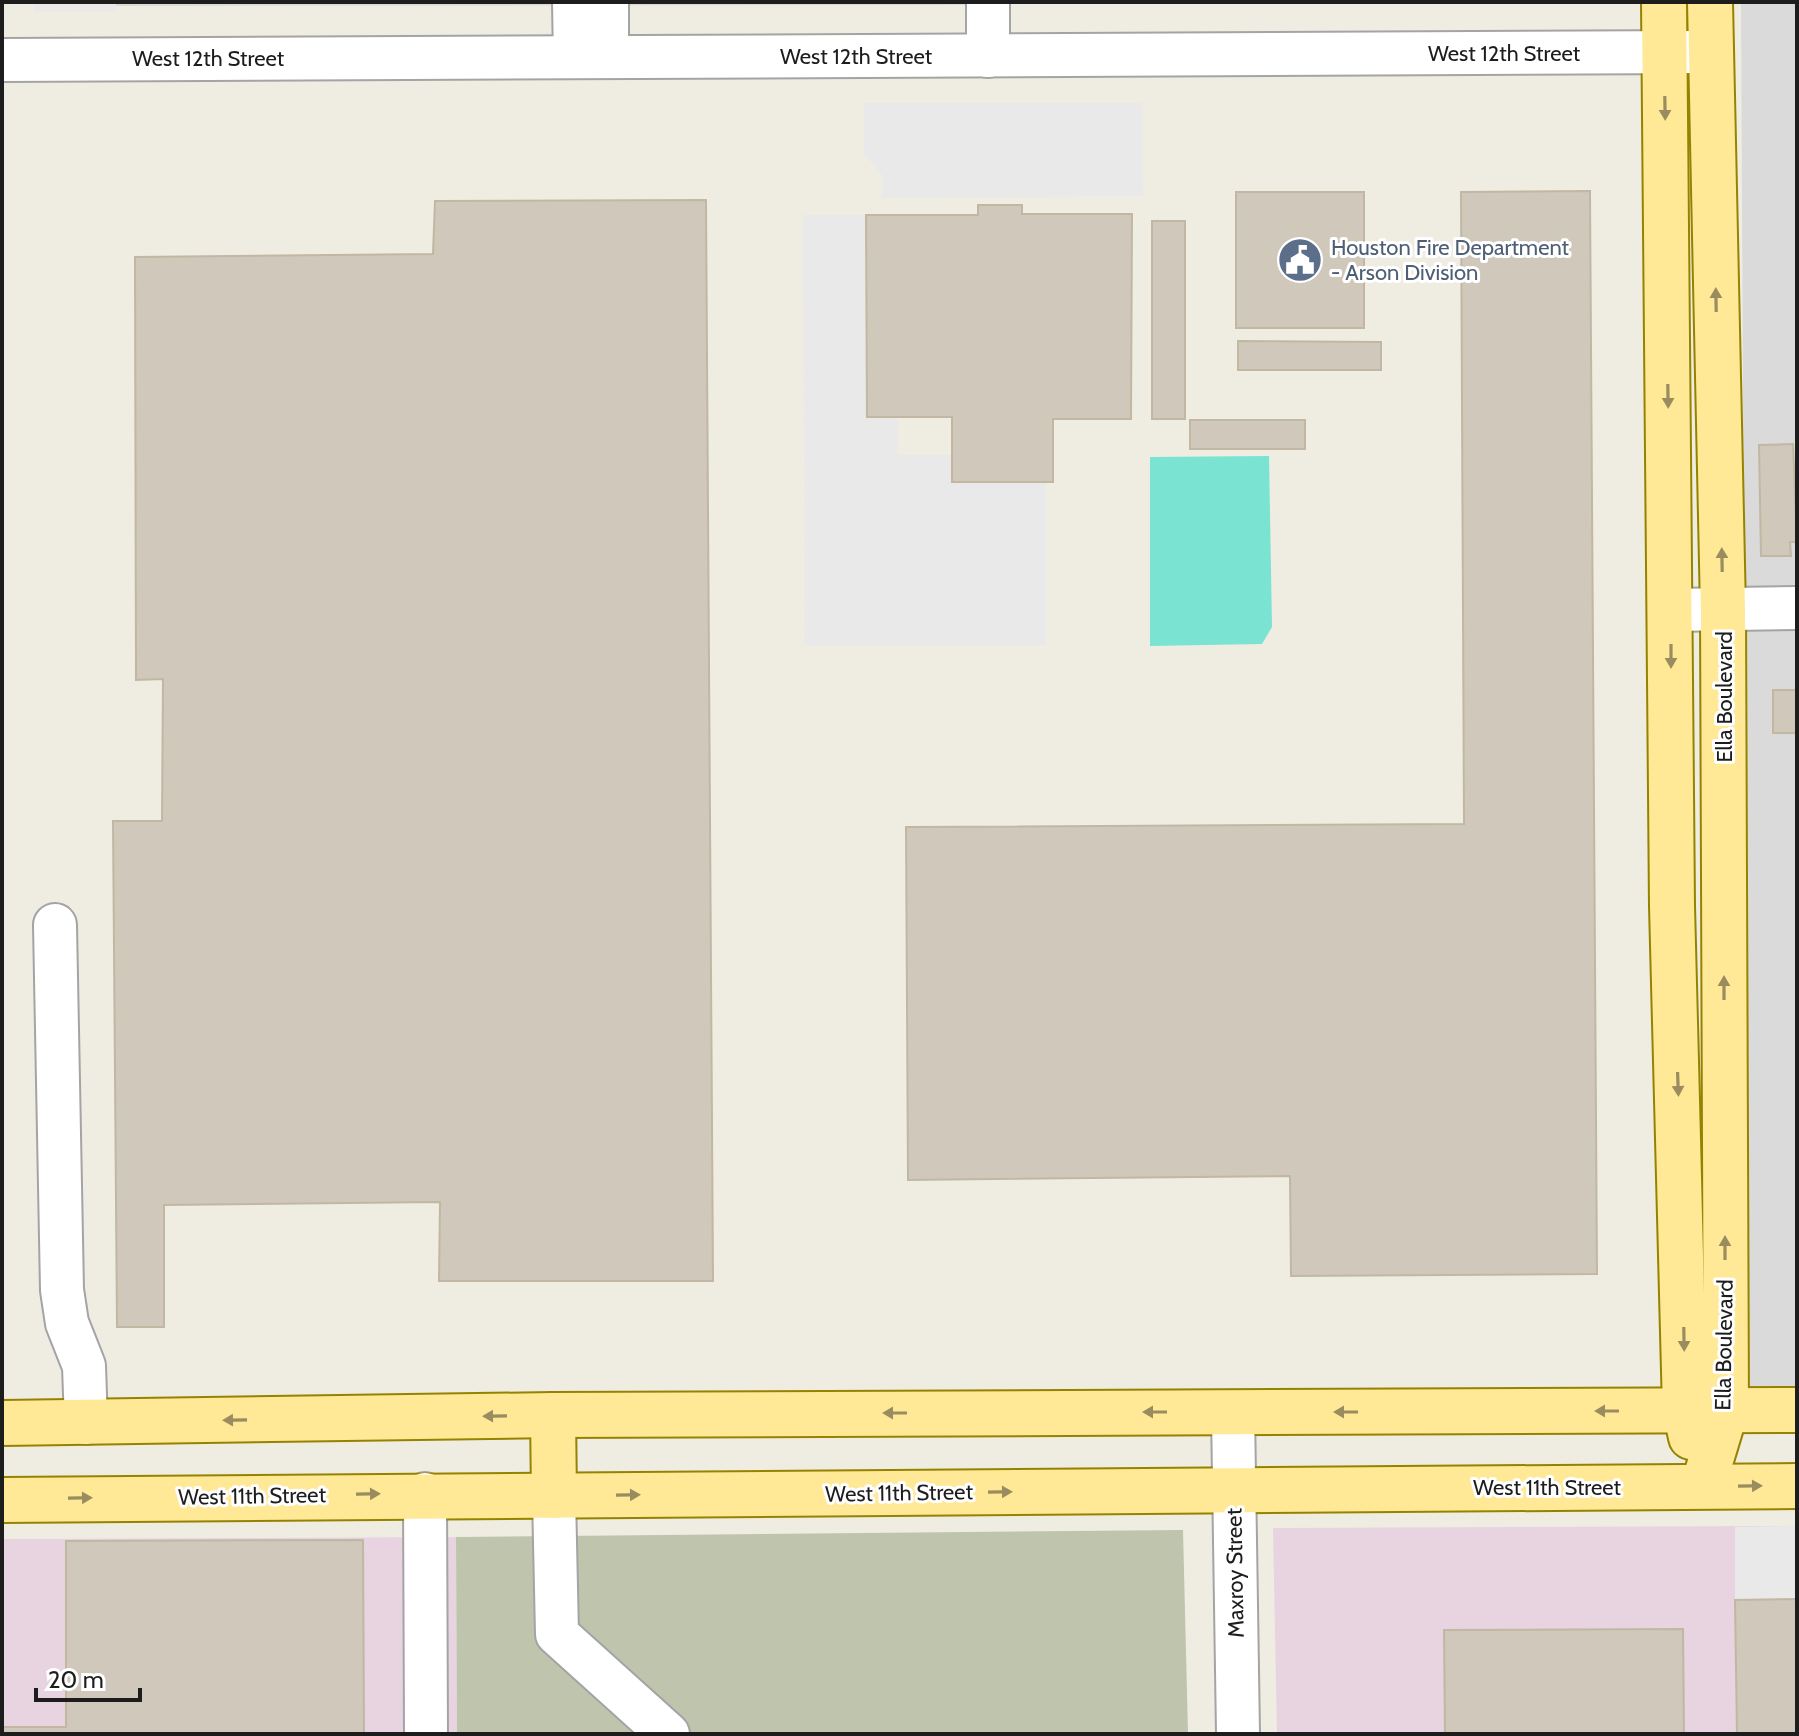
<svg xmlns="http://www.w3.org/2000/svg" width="1799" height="1736" viewBox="0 0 1799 1736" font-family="Cabin,sans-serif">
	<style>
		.residential { fill: #dbdada }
		.industrial { fill: #e8d3e0 }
		.construction { fill: #bfc4ad }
		.pitch { fill: #7ae3d1 }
		.parking { fill: #e9e9e9 }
		.building { fill: #cfc8bb; stroke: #c1b7a3; stroke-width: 2 }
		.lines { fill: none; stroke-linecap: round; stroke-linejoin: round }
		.minor-casing { stroke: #a4a4a4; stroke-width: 46 }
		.major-casing { stroke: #958300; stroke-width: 48 }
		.minor { stroke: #fff; stroke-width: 42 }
		.major { stroke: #ffe896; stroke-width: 44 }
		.oneway { fill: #998d60 }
		.labels { text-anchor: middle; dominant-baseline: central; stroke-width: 6; stroke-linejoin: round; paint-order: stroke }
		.street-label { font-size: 22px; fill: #1d1d1d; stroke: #fff }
		.service-label { font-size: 22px; fill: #4e5e75; stroke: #fff; text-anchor: start }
	</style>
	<rect width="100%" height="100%" fill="#efede2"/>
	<g class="residential">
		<polygon points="116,2 966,2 966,5 116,6"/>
		<polygon points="1741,2 1797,2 1797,1389 1748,1389"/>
	</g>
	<g class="industrial">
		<polygon points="1797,1526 1797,1734 1277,1734 1273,1528"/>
		<polygon points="456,1537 457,1734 2,1734 2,1539"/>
	</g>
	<polygon class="construction" points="1183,1530 1188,1734 457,1734 456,1537"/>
	<polygon class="pitch" points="1269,456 1272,627 1262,644 1150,646 1150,457"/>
	<g class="parking">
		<polygon points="33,2 116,2 116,12 34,12"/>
		<polygon points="864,103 1142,103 1143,196 882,198 882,175 864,154"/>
		<polygon points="803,215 866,215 867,416 898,417 898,455 952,455 1046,481 1046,645 804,645"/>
		<polygon points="1797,1526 1797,1599 1735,1600 1735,1527"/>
	</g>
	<g class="building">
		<polygon points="1590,191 1597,1274 1291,1276 1290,1176 908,1180 906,827 1464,824 1461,192"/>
		<rect x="1236" y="192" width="128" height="136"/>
		<polygon points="706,200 713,1281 439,1281 440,1202 164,1205 164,1327 117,1327 113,821 162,821 163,679 136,680 135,257 433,254 435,201"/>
		<polygon points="978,205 1022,205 1022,214 1132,214 1131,419 1053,419 1053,482 952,482 952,417 867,417 866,215 978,215"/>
		<rect x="1152" y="221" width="33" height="198"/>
		<polygon points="1238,341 1381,342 1381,370 1238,370"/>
		<rect x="1190" y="420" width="115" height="29"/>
		<polygon points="1793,444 1797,542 1790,542 1791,556 1761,556 1759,445"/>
		<rect x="1773" y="690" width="24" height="43"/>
		<polygon points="363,1540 364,1734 2,1734 2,1727 66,1727 66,1541"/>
		<polygon points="1797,1599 1797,1734 1737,1734 1735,1600"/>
		<polygon points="1683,1629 1684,1734 1445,1734 1444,1630"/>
	</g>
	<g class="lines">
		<g class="minor-casing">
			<g id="minor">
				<polyline points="574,2 575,57"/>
				<polyline points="607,2 607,57"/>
				<polyline points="988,2 988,56"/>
				<polyline points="2,60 1701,52"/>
				<polyline points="1670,610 1797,608"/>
				<polyline points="55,925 62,1290 67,1323 84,1366 86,1423"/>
				<polyline points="1233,1412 1238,1734"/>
				<polyline points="425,1494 426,1734"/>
				<polyline points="554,1496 557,1634 668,1734"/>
			</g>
		</g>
		<g class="major-casing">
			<g id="major">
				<polyline points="1664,2 1672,906 1685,1410 1691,1437"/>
				<polyline points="553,1415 554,1496"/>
				<polyline points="2,1423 553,1415 1797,1410"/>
				<polyline points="1703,1486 1726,1410 1723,610 1710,2"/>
				<polyline points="2,1500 1797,1486"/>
			</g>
		</g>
		<use href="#minor" class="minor"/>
		<use href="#major" class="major"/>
	</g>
	<defs><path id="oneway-solid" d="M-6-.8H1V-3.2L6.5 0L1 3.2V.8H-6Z" transform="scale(2)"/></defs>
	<g class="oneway">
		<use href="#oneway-solid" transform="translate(1665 108) rotate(89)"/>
		<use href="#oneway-solid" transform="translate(1716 300) rotate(-91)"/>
		<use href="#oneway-solid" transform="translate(1668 396) rotate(89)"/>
		<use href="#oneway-solid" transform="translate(1722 560) rotate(-91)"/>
		<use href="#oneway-solid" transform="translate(1671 656) rotate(90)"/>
		<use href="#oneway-solid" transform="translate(1724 988) rotate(-90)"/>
		<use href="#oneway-solid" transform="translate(1678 1084) rotate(88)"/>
		<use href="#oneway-solid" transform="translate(1725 1248) rotate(-90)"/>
		<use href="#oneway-solid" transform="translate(1684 1339) rotate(89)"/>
		<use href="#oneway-solid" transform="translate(1607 1411) rotate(180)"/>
		<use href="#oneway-solid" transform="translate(1155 1412) rotate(180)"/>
		<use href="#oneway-solid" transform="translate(1346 1412) rotate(180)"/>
		<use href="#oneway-solid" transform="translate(895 1413) rotate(180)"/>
		<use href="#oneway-solid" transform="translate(495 1416) rotate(179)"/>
		<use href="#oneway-solid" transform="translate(235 1420) rotate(179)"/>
		<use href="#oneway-solid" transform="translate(1750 1486) rotate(-1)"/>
		<use href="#oneway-solid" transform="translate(1000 1492) rotate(-1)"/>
		<use href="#oneway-solid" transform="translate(368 1494) rotate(-1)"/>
		<use href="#oneway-solid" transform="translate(628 1495) rotate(-1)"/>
		<use href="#oneway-solid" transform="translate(80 1498) rotate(-1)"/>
	</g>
	<defs>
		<g id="civic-disc" transform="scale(2.3)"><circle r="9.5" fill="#5c6f8a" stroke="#fff"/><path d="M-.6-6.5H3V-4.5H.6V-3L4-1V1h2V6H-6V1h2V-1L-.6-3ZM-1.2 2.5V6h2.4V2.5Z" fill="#fff"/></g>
	</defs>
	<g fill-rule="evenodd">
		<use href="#civic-disc" x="1300" y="260"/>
	</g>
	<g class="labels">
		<g class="street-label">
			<text x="1504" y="53">West 12th Street</text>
			<text x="856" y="56">West 12th Street</text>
			<text x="208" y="58">West 12th Street</text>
			<text transform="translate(1724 697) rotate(-90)">Ella Boulevard</text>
			<text transform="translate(1724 1345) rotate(-89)">Ella Boulevard</text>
			<text x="1547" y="1487">West 11th Street</text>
			<text transform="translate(899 1493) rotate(-1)">West 11th Street</text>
			<text transform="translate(252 1496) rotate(-1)">West 11th Street</text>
			<text transform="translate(1235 1573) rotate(-91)">Maxroy Street</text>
		</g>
		<g class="service-label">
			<text x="1331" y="247">Houston Fire Department<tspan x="1331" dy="25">- Arson Division</tspan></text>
		</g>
	</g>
	<rect width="1799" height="1736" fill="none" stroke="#1d1d1d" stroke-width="8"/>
	<path d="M36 1688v12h104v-12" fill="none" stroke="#1d1d1d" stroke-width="4"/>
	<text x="48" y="1688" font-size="24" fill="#1d1d1d" stroke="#ffffff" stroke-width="6" paint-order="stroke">20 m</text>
</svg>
